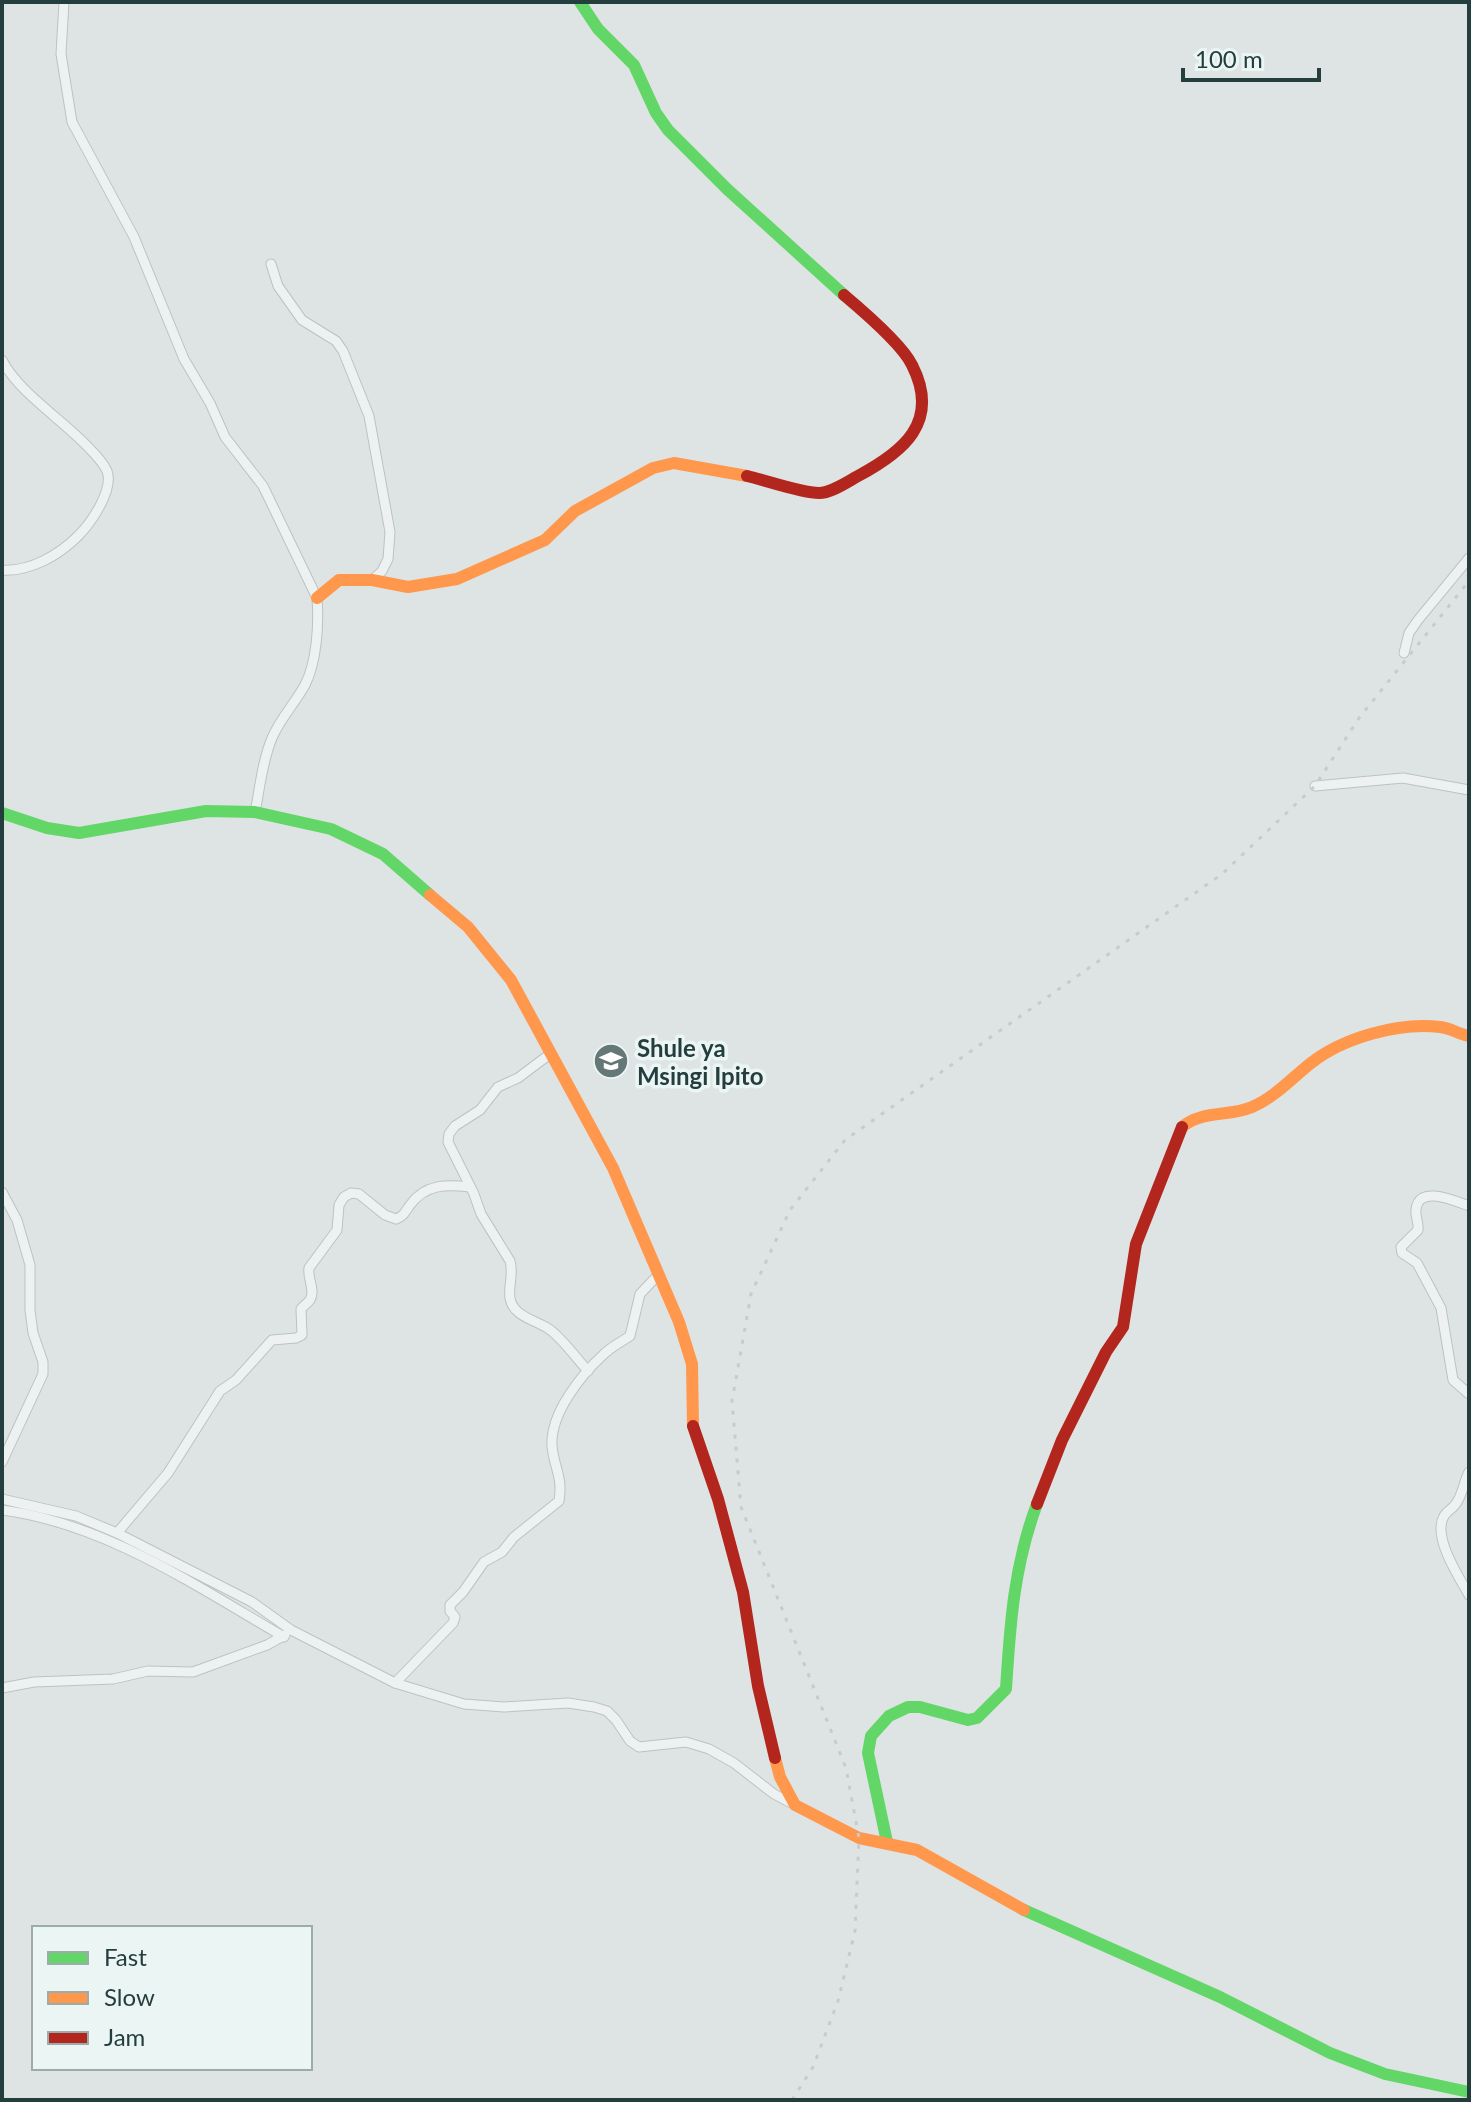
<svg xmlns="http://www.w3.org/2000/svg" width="1471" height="2102" viewBox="0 0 1471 2102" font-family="Lato,sans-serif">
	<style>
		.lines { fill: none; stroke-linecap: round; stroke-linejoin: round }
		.street-casing { stroke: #bcc2c2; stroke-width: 11 }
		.street { stroke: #edf1f1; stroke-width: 9 }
		.fast { stroke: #63d668; stroke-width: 12 }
		.slow { stroke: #ff974d; stroke-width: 12 }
		.jam { stroke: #b3261e; stroke-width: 12 }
		.rail { stroke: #c6cccc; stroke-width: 3; stroke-dasharray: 4 8; stroke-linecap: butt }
		.labels { text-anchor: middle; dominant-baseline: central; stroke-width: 7; stroke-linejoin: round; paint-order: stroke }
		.poi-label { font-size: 24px; font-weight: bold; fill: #243e3e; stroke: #ebf5f4; text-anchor: start }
	</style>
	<rect width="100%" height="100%" fill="#dee4e4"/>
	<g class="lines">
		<g class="street-casing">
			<g id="street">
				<path d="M64 2 61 54 72 122 134 237 184 359 210 403 225 437 263 486 317 598C319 624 317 661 305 685 295 703 280 719 272 738 262 762 260 788 255 812"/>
				<polyline points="271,264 278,286 302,320 336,341 343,351 369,416 390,532 388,559 382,571 372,580"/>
				<path d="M2 360C18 392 63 420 88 447 95 454 103 462 107 471 114 490 91 523 78 536 59 555 30 572 2 570"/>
				<polyline points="1404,653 1409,633 1418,620 1469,558"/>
				<polyline points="1315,786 1403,778 1469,790"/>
				<path d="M550 1054 518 1078 498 1087 480 1110 455 1126 449 1134 448 1142 474 1194 481 1214 510 1261C514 1274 508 1286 510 1298 513 1317 536 1320 549 1329 563 1339 576 1358 588 1371"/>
				<polyline points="2,1192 17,1220 30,1265 30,1310 33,1333 43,1362 43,1374 2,1462"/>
				<path d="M1469 1206C1455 1201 1418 1184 1416 1210 1415 1216 1419 1223 1418 1230L1401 1247 1402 1253 1417 1263 1441 1308 1453 1380 1469 1394"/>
				<path d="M1469 1472C1464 1481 1463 1493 1457 1502 1454 1508 1447 1511 1444 1516 1432 1537 1459 1577 1469 1595"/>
				<polyline points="2,1499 76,1516 117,1533 252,1602 291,1630 395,1683 464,1704 504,1707 568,1703 594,1707 607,1711 616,1720 630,1741 639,1747 686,1742 709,1749 734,1763 774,1794 795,1805"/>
				<path d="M2 1510C104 1523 196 1586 284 1637"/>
				<path d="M117 1533 168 1473 220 1391 236 1380 272 1340 296 1338 302 1335 301 1309C303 1306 307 1304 310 1300 316 1290 307 1279 309 1268L337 1230 339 1205 344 1197 351 1193 359 1194 385 1215 396 1219C404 1216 405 1212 410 1205 425 1184 447 1184 470 1187"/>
				<path d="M395 1683 453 1623 455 1617 450 1611V1605L463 1592 484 1562 502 1552 514 1537 559 1501C563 1476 554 1468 552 1446 550 1413 582 1374 604 1354 611 1347 621 1342 630 1336L640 1294 658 1275"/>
				<polyline points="2,1688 34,1682 113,1679 148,1671 193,1672 267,1645 285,1635"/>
			</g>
		</g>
		<use href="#street" class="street"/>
		<g class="fast">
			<polyline points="580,2 598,29 634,65 656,113 668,130 727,189 844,295"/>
			<polyline points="2,813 47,828 79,833 206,811 255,812 331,829 383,854 430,895"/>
			<path d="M887 1842 868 1753 871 1736 889 1716 908 1707H920L968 1720 977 1718 1006 1689C1010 1624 1014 1565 1037 1504"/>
			<polyline points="1024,1910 1220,1997 1330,2053 1385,2074 1469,2092"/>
		</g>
		<g class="slow">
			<polyline points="317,598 339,580 372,580 408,587 457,579 545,540 575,511 653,468 674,463 747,476"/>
			<polyline points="430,895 468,927 511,980 613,1168 679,1322 692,1364 693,1426"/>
			<path d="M1182 1127C1202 1110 1229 1117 1252 1107 1275 1097 1292 1078 1311 1063 1343 1038 1398 1022 1440 1027 1450 1028 1459 1034 1469 1036"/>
			<polyline points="775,1758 780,1777 795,1805 859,1838 917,1850 1024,1910"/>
		</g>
		<g class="jam">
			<path d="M747 476C765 480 801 493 819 493 831 493 847 482 858 476 903 452 941 422 912 365 902 344 863 311 844 295"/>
			<polyline points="693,1426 718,1499 743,1592 758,1686 775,1758"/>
			<polyline points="1037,1504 1062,1440 1106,1352 1123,1327 1136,1244 1182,1127"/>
		</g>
		<polyline class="rail" points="792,2100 813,2067 838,2001 855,1931 859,1838 846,1768 741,1507 732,1401 751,1294 790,1210 845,1140 1222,874 1315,786 1359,718 1469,581"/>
	</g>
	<defs>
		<g id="school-disc" transform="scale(1.8)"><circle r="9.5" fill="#657878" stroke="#ebf5f4"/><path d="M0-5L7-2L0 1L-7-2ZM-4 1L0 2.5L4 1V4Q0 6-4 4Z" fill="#fff"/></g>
	</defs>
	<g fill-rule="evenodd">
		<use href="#school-disc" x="611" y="1061"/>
	</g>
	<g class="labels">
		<g class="poi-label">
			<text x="637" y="1047">Shule ya<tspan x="637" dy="28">Msingi Ipito</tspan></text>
		</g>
	</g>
	<rect width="1471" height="2102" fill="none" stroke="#243e3e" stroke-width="8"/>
	<rect x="32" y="1926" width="280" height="144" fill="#ebf5f4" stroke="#9bacab" stroke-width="2"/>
	<rect x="48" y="1952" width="40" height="12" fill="#63d668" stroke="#9bacab" stroke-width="2"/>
	<text x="104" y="1966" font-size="24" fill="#243e3e">Fast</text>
	<rect x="48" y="1992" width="40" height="12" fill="#ff974d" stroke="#9bacab" stroke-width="2"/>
	<text x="104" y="2006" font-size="24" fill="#243e3e">Slow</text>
	<rect x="48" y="2032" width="40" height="12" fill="#b3261e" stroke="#9bacab" stroke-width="2"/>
	<text x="104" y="2046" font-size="24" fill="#243e3e">Jam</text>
	<path d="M1183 68v12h136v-12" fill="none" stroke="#243e3e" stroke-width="4"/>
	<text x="1195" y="68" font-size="24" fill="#243e3e" stroke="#ebf5f4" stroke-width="6" paint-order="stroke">100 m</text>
</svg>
